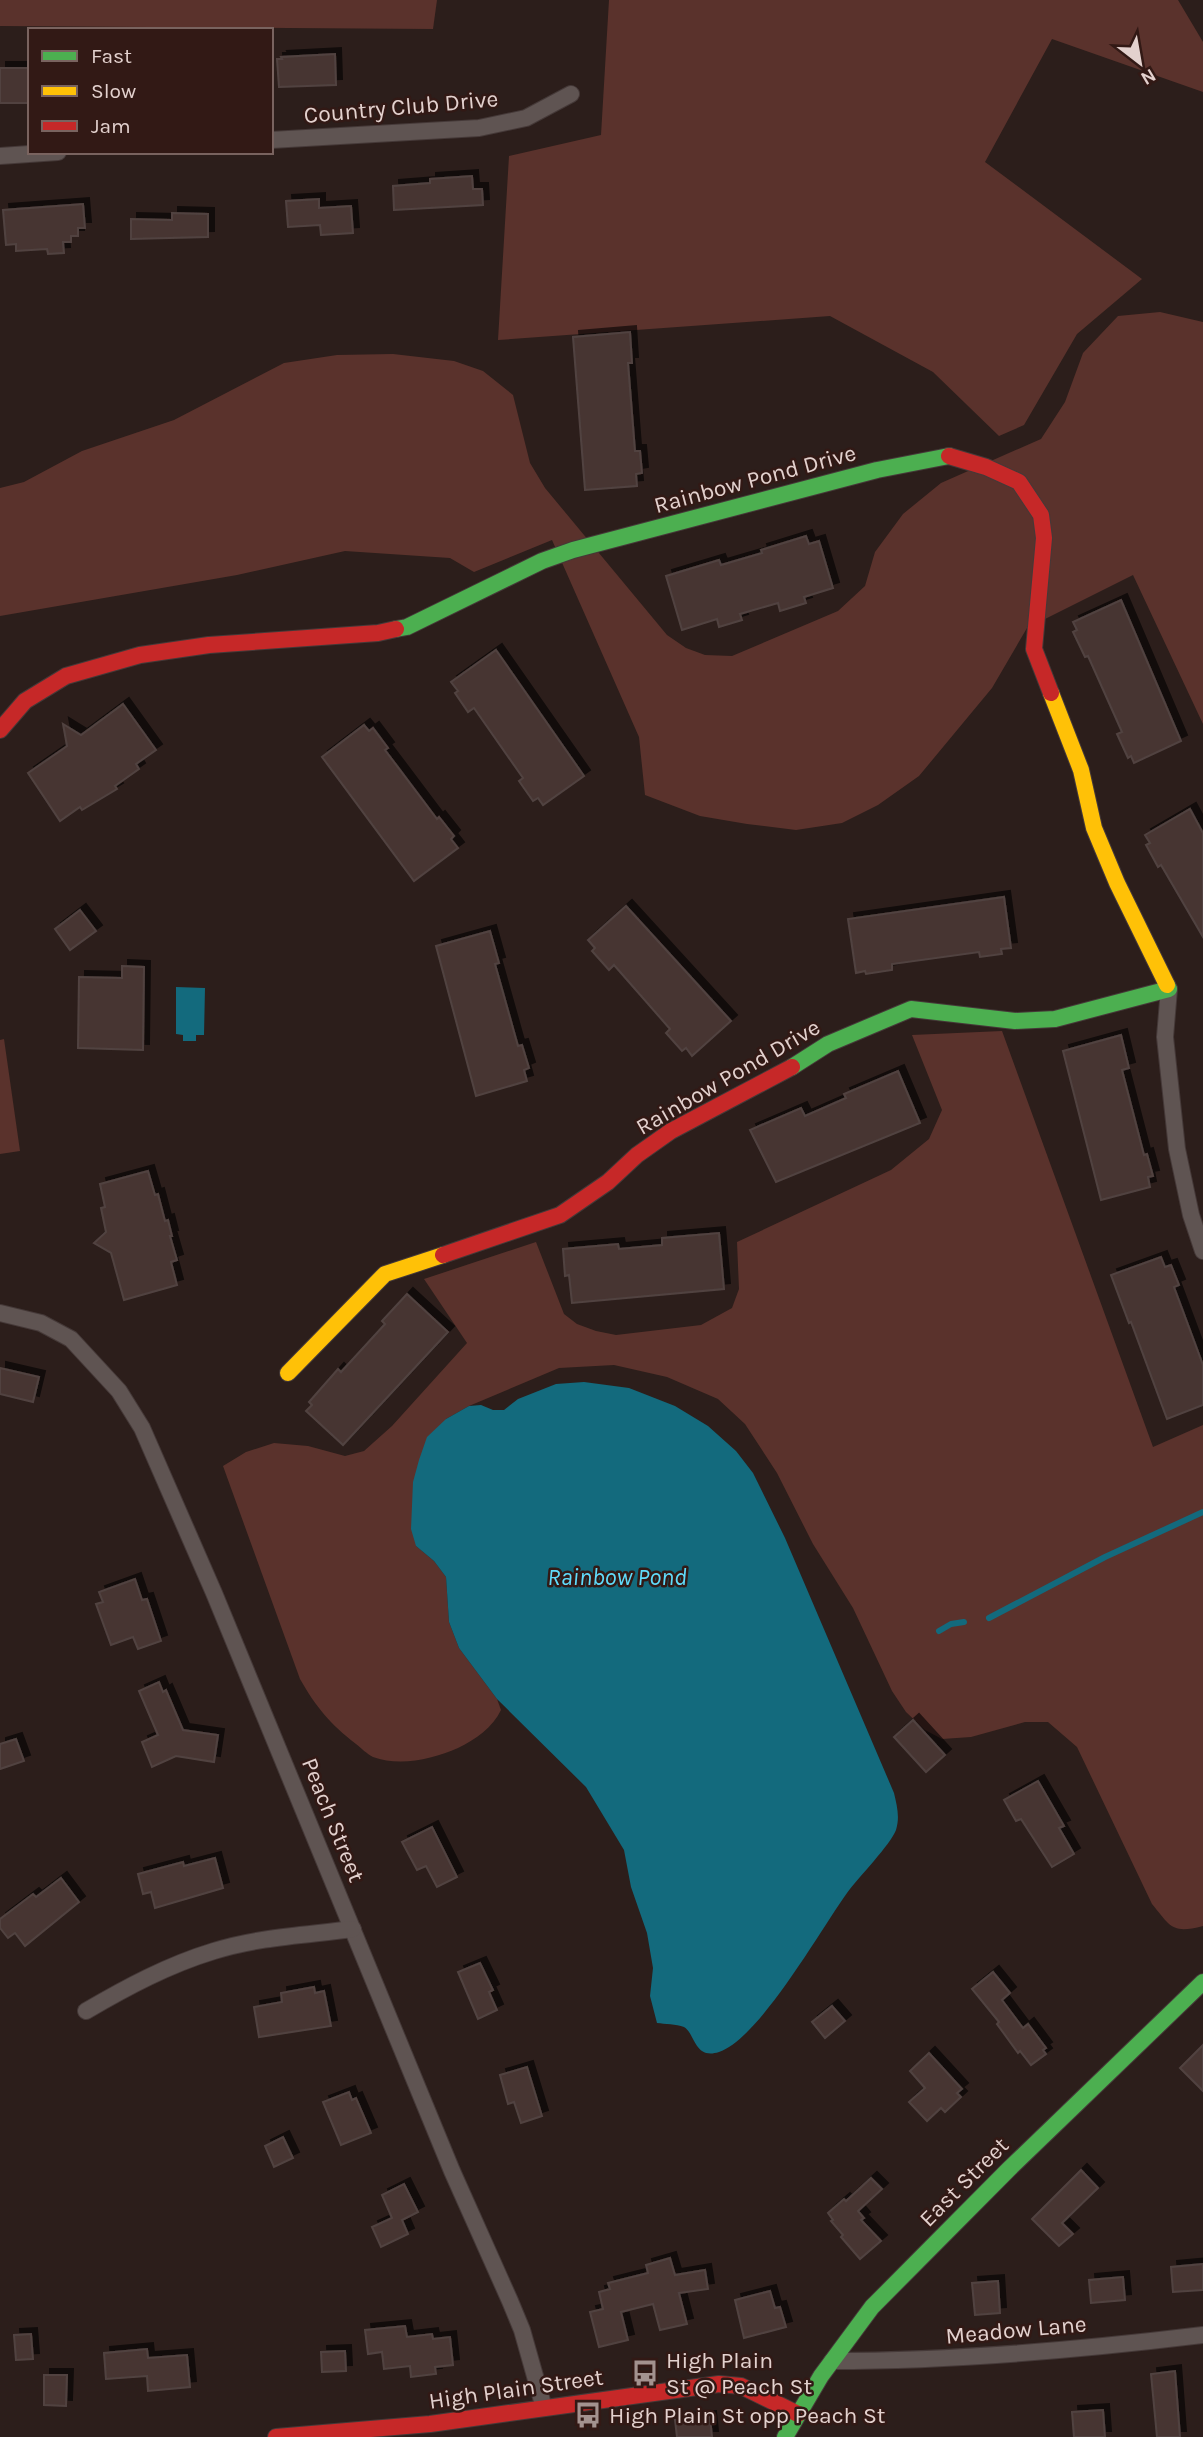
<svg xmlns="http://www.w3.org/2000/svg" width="1203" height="2437" viewBox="0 0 1203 2437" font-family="Karla,sans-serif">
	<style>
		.green { fill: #5a322c }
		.water { fill: #136a7d }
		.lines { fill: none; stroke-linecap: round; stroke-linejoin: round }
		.stream { stroke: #136a7d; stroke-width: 6 }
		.building { fill: #473633; stroke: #514341; stroke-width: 2; filter: url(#shadow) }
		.street-casing { stroke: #453938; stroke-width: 18 }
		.fast-casing { stroke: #453938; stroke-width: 18 }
		.slow-casing { stroke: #453938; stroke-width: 18 }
		.jam-casing { stroke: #453938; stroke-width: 18 }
		.street { stroke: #5f5452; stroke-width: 16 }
		.fast { stroke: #4caf50; stroke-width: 16 }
		.slow { stroke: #ffc107; stroke-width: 16 }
		.jam { stroke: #c62828; stroke-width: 16 }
		.labels { text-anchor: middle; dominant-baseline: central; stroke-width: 5; stroke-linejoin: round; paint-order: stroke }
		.street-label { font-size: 23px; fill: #e3d1ce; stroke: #321915 }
		.poi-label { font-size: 23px; fill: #e3d1ce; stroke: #321915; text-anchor: start }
		.water-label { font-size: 24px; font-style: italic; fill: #60dcfb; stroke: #321915 }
	</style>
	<defs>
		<filter id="shadow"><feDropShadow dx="6" dy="-6" stdDeviation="0" flood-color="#0009"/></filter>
	</defs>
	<rect width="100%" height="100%" fill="#2c1e1b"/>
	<g class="green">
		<polygon points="0,0 437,0 433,29 0,26"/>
		<polygon points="609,0 1178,0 1203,42 1203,92 1052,39 985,162 1142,279 1077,334 1024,425 999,436 933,372 830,316 498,340 509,156 601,135"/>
		<polygon points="1160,312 1203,322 1203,724 1133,575 1027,628 992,688 919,776 878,805 842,823 796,830 747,824 700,816 645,795 639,737 552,540 474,572 450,558 345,551 237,575 0,616 0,488 24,482 82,451 174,420 284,363 337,355 393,354 454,361 483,371 513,395 530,463 545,488 667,635 686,648 705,655 732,656 838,611 865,586 875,552 903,514 941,483 1041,439 1065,402 1083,353 1118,316"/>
		<path d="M1002 1031 1153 1447 1203 1425V1926C1172 1934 1171 1927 1152 1904L1077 1747 1048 1722H1025L971 1737 942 1739 925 1730 906 1712 892 1691 853 1608 813 1544 777 1473 745 1424 718 1399 667 1377 614 1365 559 1368 469 1406 446 1419 416 1546 434 1561 446 1577 449 1622 459 1648 497 1699 501 1710C493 1727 475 1740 458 1748 433 1759 400 1767 373 1757 367 1754 361 1748 356 1744 330 1724 316 1707 300 1679L223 1466 246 1452 274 1443 308 1446 345 1456 364 1451 392 1426 467 1343 424 1279 536 1242 564 1314 577 1324 596 1331 616 1335 701 1325 732 1308 739 1289 737 1242 891 1170 929 1139 942 1110 912 1035Z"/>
		<polygon points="4,1039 20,1151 0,1154 0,1040"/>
	</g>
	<g class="water">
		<polygon points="176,987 205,988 204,1035 196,1035 196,1041 183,1041 183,1035 176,1034"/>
		<path d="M584 1382 629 1388 675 1406 708 1426 736 1451 753 1473 785 1538 894 1793C897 1806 900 1817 896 1830 891 1844 858 1878 847 1893 821 1929 759 2039 719 2052 694 2060 695 2033 684 2027 676 2024 665 2024 657 2023L650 1996 653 1968 647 1933 631 1887 624 1850 586 1787 497 1699 459 1648 449 1622 446 1577 434 1561 416 1546 411 1529 413 1482 419 1460 427 1437 446 1419 469 1406 481 1405 493 1410H504L518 1399 556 1384Z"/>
	</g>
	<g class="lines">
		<g class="stream">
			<polyline points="989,1618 1105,1557 1203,1512"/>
			<polyline points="939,1631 951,1624 964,1622"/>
		</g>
	</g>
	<g class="building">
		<polygon points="335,54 336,85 279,87 277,59 282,59 281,57"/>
		<rect x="0" y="68" width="30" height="35"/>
		<polygon points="472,176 473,189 482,189 483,205 394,210 393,186 430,183 430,179"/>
		<polygon points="319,199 319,208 351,206 353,233 321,235 320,225 288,227 286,201"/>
		<polygon points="83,204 85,228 78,228 78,236 71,236 71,242 63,242 64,253 48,254 47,249 16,251 16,244 6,245 3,210"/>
		<polygon points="172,213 208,214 208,237 131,239 131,219 172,220"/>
		<polygon points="630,332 632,363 628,363 635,451 640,451 642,473 636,474 637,486 585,490 573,337"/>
		<polygon points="806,536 809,544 819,541 833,588 804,597 806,603 780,611 778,603 740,614 742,620 719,627 717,619 682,630 666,576 719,560 721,565 762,553 761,550"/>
		<polygon points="1121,600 1181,741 1134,763 1131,756 1128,758 1117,734 1122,732 1088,656 1085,657 1073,632 1077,630 1073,622"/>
		<polygon points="496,650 584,776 543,805 538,798 533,801 519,781 523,778 474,708 468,712 455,693 458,691 451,682"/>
		<polygon points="123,704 156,750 136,764 139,769 115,786 117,789 82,810 80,807 60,821 28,773 67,746 63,724 81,735"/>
		<polygon points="364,725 369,731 373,728 388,748 385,750 437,819 439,817 454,836 451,839 458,848 414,881 322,757"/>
		<polygon points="1190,809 1203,833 1203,937 1161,865 1158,867 1146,845 1150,843 1145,835"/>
		<polygon points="1004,897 1011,948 1001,949 1002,954 980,957 979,952 892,964 892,970 866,974 865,971 856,973 848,919"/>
		<polygon points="626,906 731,1021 692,1056 686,1048 682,1051 666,1033 670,1029 614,965 609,970 592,951 595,948 588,940"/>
		<polygon points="80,910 96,931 70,950 55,929"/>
		<polygon points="490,931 499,963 495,964 518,1046 522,1045 529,1068 524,1070 527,1081 476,1096 436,946"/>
		<polygon points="122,966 144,967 143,1050 78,1048 79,977 122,978"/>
		<polygon points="1121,1035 1129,1068 1122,1070 1144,1155 1147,1154 1153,1176 1148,1177 1150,1187 1101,1200 1063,1051"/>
		<polygon points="898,1071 920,1123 776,1182 750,1130 801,1108 805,1116 846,1098 844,1094"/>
		<polygon points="148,1171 155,1195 158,1194 165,1221 168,1220 172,1236 170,1236 177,1260 171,1262 177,1285 124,1300 111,1253 94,1243 106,1232 101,1208 105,1207 100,1184"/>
		<polygon points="719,1233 724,1289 572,1303 569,1275 565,1276 563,1249 618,1244 619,1249 662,1245 662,1238"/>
		<polygon points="1161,1257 1165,1267 1171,1265 1179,1285 1174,1287 1203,1365 1203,1405 1167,1419 1131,1322 1129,1323 1111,1275"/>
		<polygon points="407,1294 448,1332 343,1445 306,1411 312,1405 309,1402 338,1369 341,1372 385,1324 382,1321"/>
		<polygon points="0,1368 39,1377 33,1402 0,1394"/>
		<polygon points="135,1579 142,1600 147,1599 161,1641 138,1649 133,1637 111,1645 96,1604 103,1602 99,1592"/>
		<polygon points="159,1682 163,1692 166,1690 183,1730 218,1735 214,1762 176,1756 152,1767 142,1742 158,1735 139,1691"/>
		<polygon points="913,1720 945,1755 926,1772 894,1737"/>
		<polygon points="16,1739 24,1761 0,1769 0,1744"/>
		<polygon points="1038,1781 1064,1826 1059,1828 1074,1854 1052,1867 1021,1819 1016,1821 1004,1800"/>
		<polygon points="432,1827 457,1877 437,1887 426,1866 417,1870 402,1842"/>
		<polygon points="215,1858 223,1888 155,1908 151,1892 143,1894 138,1874 183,1862 184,1866"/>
		<polygon points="61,1878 79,1902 25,1946 15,1933 8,1938 0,1928 0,1919 33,1894 36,1897"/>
		<polygon points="480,1963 493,1990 489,1992 497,2010 478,2019 458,1972"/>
		<polygon points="993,1972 1010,1993 1002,2000 1023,2028 1028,2024 1046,2048 1043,2050 1046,2054 1031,2065 1020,2051 1018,2053 997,2024 999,2022 972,1989"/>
		<polygon points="314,1987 315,1993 324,1991 331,2026 259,2037 254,2007 282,2002 281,1993"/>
		<polygon points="832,2006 845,2021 825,2038 812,2022"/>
		<polygon points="1203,2045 1203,2091 1180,2068"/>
		<polygon points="929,2053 962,2089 957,2093 961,2097 945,2112 941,2108 927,2121 909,2102 925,2088 910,2071"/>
		<polygon points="527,2067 542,2116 521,2123 514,2102 508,2104 500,2075"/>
		<polygon points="349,2092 352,2100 356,2098 371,2133 341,2145 323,2102"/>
		<polygon points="283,2137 293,2158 274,2167 265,2146"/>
		<polygon points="1081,2170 1098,2188 1062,2223 1073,2234 1059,2246 1032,2219"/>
		<polygon points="871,2178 882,2189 858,2211 864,2218 861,2220 881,2241 860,2259 841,2237 843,2235 831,2221 833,2220 828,2213 844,2199 846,2201"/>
		<polygon points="404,2184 418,2212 402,2220 408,2234 381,2247 372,2227 392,2218 382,2195"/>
		<polygon points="670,2258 675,2275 705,2270 708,2289 679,2293 687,2324 660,2330 653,2304 621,2312 628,2340 599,2347 590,2312 603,2309 599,2292 610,2289 608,2283 648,2273 646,2265"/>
		<polygon points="1203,2264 1203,2290 1173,2292 1171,2267"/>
		<polygon points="1123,2277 1125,2300 1091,2303 1089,2280"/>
		<polygon points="998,2281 1000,2313 975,2315 972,2283"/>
		<polygon points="770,2291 775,2308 780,2307 786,2327 744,2338 735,2300"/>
		<polygon points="405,2326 407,2337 432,2334 433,2339 450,2337 453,2365 435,2367 436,2374 411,2377 410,2366 384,2369 382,2352 368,2354 365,2330"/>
		<polygon points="31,2334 33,2359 16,2360 14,2335"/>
		<polygon points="147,2349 148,2358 187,2355 190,2387 148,2391 147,2376 106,2379 104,2353"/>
		<polygon points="345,2351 346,2371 322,2372 321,2352"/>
		<polygon points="1175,2371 1180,2437 1157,2437 1151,2374"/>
		<polygon points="44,2375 67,2375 66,2406 44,2405"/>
		<polygon points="1103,2410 1105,2437 1074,2437 1072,2412"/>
		<polygon points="710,2417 712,2437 677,2437 675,2420"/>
	</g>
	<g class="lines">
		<g class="street-casing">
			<g id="street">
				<polyline points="271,140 479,128 526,118 571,94"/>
				<polyline points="0,156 58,152"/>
				<polyline points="1169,989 1165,1037 1177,1149 1191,1215 1203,1251"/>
				<polyline points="0,1313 41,1323 71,1339 119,1391 142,1428 214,1593 452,2171 510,2301 522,2330 544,2408"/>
				<path d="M86 2011C127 1987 168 1965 214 1951 258 1937 308 1935 353 1929"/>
				<path d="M832 2361C956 2361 1079 2350 1203 2335"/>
			</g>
		</g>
		<g class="fast-casing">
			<g id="fast">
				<polyline points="396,629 407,627 542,561 573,550 877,470 949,456"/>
				<polyline points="792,1067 828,1044 911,1009 1015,1021 1055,1019 1169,989 1167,985"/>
				<polyline points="785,2437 821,2376 872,2307 1009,2169 1203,1982"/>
			</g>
		</g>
		<g class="slow-casing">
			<g id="slow">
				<polyline points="1051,693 1081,770 1094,828 1117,883 1167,985"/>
				<polyline points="288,1373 385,1274 443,1255"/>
			</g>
		</g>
		<g class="jam-casing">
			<g id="jam">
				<polyline points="949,456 986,467 1019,482 1041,515 1044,538 1034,649 1051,693"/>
				<polyline points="0,730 25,701 66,676 140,655 209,645 378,633 396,629"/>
				<polyline points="443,1255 560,1215 608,1182 637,1155 671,1131 792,1067"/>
				<polyline points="276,2437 430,2424 719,2384 741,2386 798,2414"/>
			</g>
		</g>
		<use href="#street" class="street"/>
		<use href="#fast" class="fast"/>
		<use href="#slow" class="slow"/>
		<use href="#jam" class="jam"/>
	</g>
	<defs>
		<g id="bus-bare" transform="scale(2.1)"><path d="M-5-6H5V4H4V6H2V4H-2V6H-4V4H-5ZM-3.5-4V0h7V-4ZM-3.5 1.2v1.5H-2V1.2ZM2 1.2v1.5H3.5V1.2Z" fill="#a3928f" stroke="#321915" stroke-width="2.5" paint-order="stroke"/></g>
	</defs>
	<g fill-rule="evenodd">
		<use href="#bus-bare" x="645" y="2373"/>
		<use href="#bus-bare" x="588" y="2415"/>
	</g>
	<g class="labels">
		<g class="street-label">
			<text transform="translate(401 107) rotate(-5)">Country Club Drive</text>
			<text transform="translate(755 479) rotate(-15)">Rainbow Pond Drive</text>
			<text transform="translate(728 1077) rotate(-30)">Rainbow Pond Drive</text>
			<text transform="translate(333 1820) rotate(68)">Peach Street</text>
			<text transform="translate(964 2182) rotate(-45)">East Street</text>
			<text transform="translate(1016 2330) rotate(-5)">Meadow Lane</text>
			<text transform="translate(516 2389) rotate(-8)">High Plain Street</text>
		</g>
		<g class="poi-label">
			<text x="666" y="2360">High Plain<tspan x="666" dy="26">St @ Peach St</tspan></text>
			<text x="609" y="2415">High Plain St opp Peach St</text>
		</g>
		<g class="water-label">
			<text x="617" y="1577">Rainbow Pond</text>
		</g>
	</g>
	<rect x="28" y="28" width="245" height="126" fill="#321915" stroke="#79635f" stroke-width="2"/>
	<rect x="42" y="51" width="35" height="10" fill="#4caf50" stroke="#79635f" stroke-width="2"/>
	<text x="91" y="63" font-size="21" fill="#e3d1ce">Fast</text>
	<rect x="42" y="86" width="35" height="10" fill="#ffc107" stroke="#79635f" stroke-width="2"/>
	<text x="91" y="98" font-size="21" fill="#e3d1ce">Slow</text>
	<rect x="42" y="121" width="35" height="10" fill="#c62828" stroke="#79635f" stroke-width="2"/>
	<text x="91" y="133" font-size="21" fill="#e3d1ce">Jam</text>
	<g transform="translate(1140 63) rotate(149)" stroke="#321915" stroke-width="5" paint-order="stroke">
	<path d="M0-5L12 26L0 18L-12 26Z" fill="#e3d1ce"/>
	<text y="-10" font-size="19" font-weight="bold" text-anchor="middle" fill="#e3d1ce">N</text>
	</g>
</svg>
